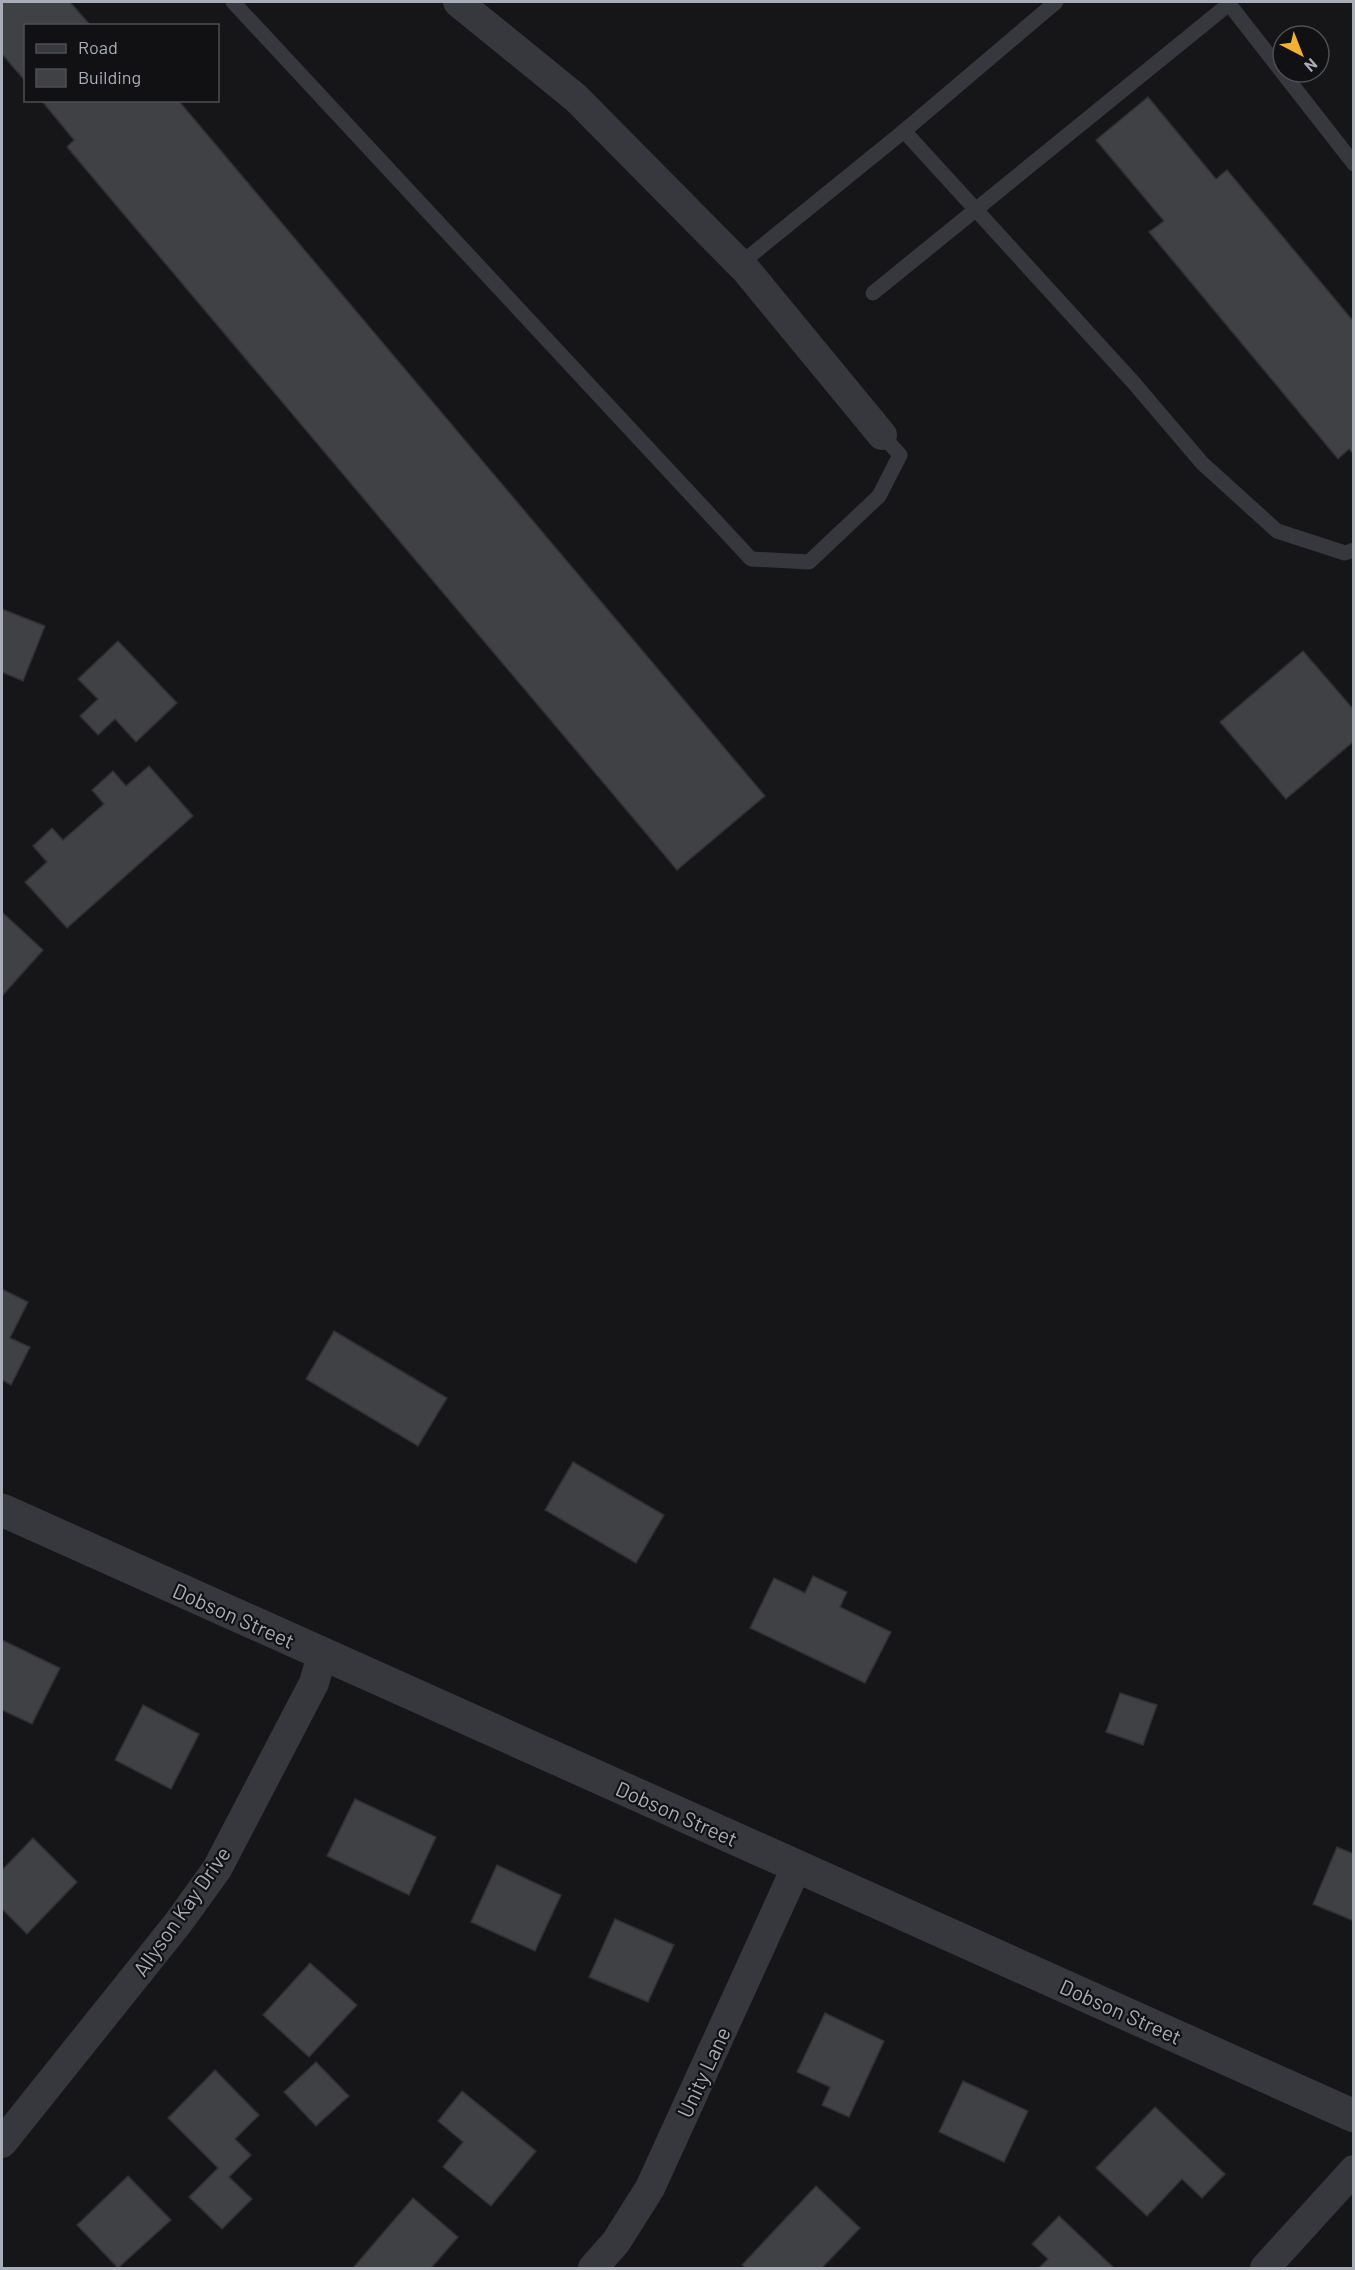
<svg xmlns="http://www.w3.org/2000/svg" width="1355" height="2270" viewBox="0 0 1355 2270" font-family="Barlow,sans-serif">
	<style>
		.building { fill: #404145; stroke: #303034; stroke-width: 1.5 }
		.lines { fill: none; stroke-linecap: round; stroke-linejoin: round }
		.service { stroke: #37383d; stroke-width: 15 }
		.minor { stroke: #37383d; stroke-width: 30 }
		.tertiary { stroke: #37383d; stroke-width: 33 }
		.labels { text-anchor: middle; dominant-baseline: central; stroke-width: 4.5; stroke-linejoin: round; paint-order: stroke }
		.street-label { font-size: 21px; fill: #a8adb8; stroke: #111113 }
	</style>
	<rect width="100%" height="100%" fill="#161618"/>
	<g class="building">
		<polygon points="4,2 70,2 91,26 26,26 26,82 2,54 2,4"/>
		<polygon points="1148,97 1216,179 1227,170 1354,322 1354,455 1349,449 1338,459 1149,232 1164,221 1096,140"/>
		<polygon points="41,100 178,100 765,796 677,870 67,147 74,140"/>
		<polygon points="2,609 45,626 23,681 2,672"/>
		<polygon points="118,641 177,703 136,742 115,719 98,735 80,716 98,699 78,679"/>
		<polygon points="1303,651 1354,710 1354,741 1286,799 1220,722"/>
		<polygon points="149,766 193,816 67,928 25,882 47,862 33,846 52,828 63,840 104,804 92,790 113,771 126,786"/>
		<polygon points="2,912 43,950 2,996"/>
		<polygon points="2,1289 28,1302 10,1338 30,1347 11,1385 2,1380"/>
		<polygon points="334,1331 447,1398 418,1446 306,1379"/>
		<polygon points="573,1462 664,1515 636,1563 545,1510"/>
		<polygon points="813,1576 847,1592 840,1607 891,1632 865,1683 750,1628 774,1578 805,1593"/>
		<polygon points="2,1640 60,1668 32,1724 2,1710"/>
		<polygon points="1120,1693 1157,1705 1143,1745 1106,1732"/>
		<polygon points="143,1705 199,1734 171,1789 115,1760"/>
		<polygon points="355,1799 436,1837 409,1895 327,1856"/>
		<polygon points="33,1838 77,1882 27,1934 2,1909 2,1870"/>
		<polygon points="1337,1847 1354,1854 1354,1921 1313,1904"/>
		<polygon points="497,1865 561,1895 535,1951 471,1922"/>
		<polygon points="615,1919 674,1945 648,2002 589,1977"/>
		<polygon points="310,1963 357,2005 309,2057 263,2015"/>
		<polygon points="825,2013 884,2041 849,2117 822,2105 830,2087 797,2072"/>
		<polygon points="316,2062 349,2096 316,2126 284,2092"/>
		<polygon points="215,2070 259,2115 235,2139 251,2155 229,2177 252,2199 222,2229 189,2197 218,2168 168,2118"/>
		<polygon points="963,2081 1028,2111 1004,2162 939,2132"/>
		<polygon points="462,2091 536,2151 491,2206 443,2167 463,2142 438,2121"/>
		<polygon points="1155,2107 1225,2174 1202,2198 1182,2179 1147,2216 1096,2168"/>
		<polygon points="128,2176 171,2220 118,2268 77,2225"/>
		<polygon points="816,2186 860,2228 822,2268 746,2268 742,2265"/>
		<polygon points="413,2198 458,2237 431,2268 353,2268"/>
		<polygon points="1059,2216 1114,2268 1039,2268 1048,2259 1032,2244"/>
	</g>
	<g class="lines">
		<g class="service">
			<polyline points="233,2 751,559 809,562 879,496 900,455 882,435"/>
			<polyline points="1229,4 1354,164"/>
			<polyline points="904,131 1133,382 1202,463 1277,531 1345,553 1354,550"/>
			<polyline points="740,264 904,131 1056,2"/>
			<polyline points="873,293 1229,4 1227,2"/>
		</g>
		<g class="minor">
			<polyline points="458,2 576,98 746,270 882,435"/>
			<polyline points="2,2143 178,1923 217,1869 314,1683 322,1655"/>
			<polyline points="593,2268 616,2242 650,2188 797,1866"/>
			<polyline points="1265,2268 1354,2170"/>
		</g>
		<polyline class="tertiary" points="2,1510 1354,2116"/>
	</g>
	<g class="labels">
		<g class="street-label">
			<text transform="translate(234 1615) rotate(24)">Dobson Street</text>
			<text transform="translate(677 1813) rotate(24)">Dobson Street</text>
			<text transform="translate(181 1911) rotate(-55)">Allyson Kay Drive</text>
			<text transform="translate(1121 2011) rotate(24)">Dobson Street</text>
			<text transform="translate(703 2072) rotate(-65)">Unity Lane</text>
		</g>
	</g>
	<rect width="1355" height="2270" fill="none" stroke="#a8adb8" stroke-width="6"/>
	<rect x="24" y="24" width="195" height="78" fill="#111113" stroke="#4d4f55" stroke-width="1.5"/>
	<rect x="36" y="44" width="30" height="9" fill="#37383d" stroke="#4d4f55" stroke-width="1.5"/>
	<text x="78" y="54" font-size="18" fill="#a8adb8">Road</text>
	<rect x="36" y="69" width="30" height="18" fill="#404145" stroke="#4d4f55" stroke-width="1.5"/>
	<text x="78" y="84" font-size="18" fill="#a8adb8">Building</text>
	<g transform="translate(1301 54) rotate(138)"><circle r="28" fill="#111113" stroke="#4d4f55" stroke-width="1.5"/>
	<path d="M0-4.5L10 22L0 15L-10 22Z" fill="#f2b134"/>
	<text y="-9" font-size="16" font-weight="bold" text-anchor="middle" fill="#a8adb8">N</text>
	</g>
</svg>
